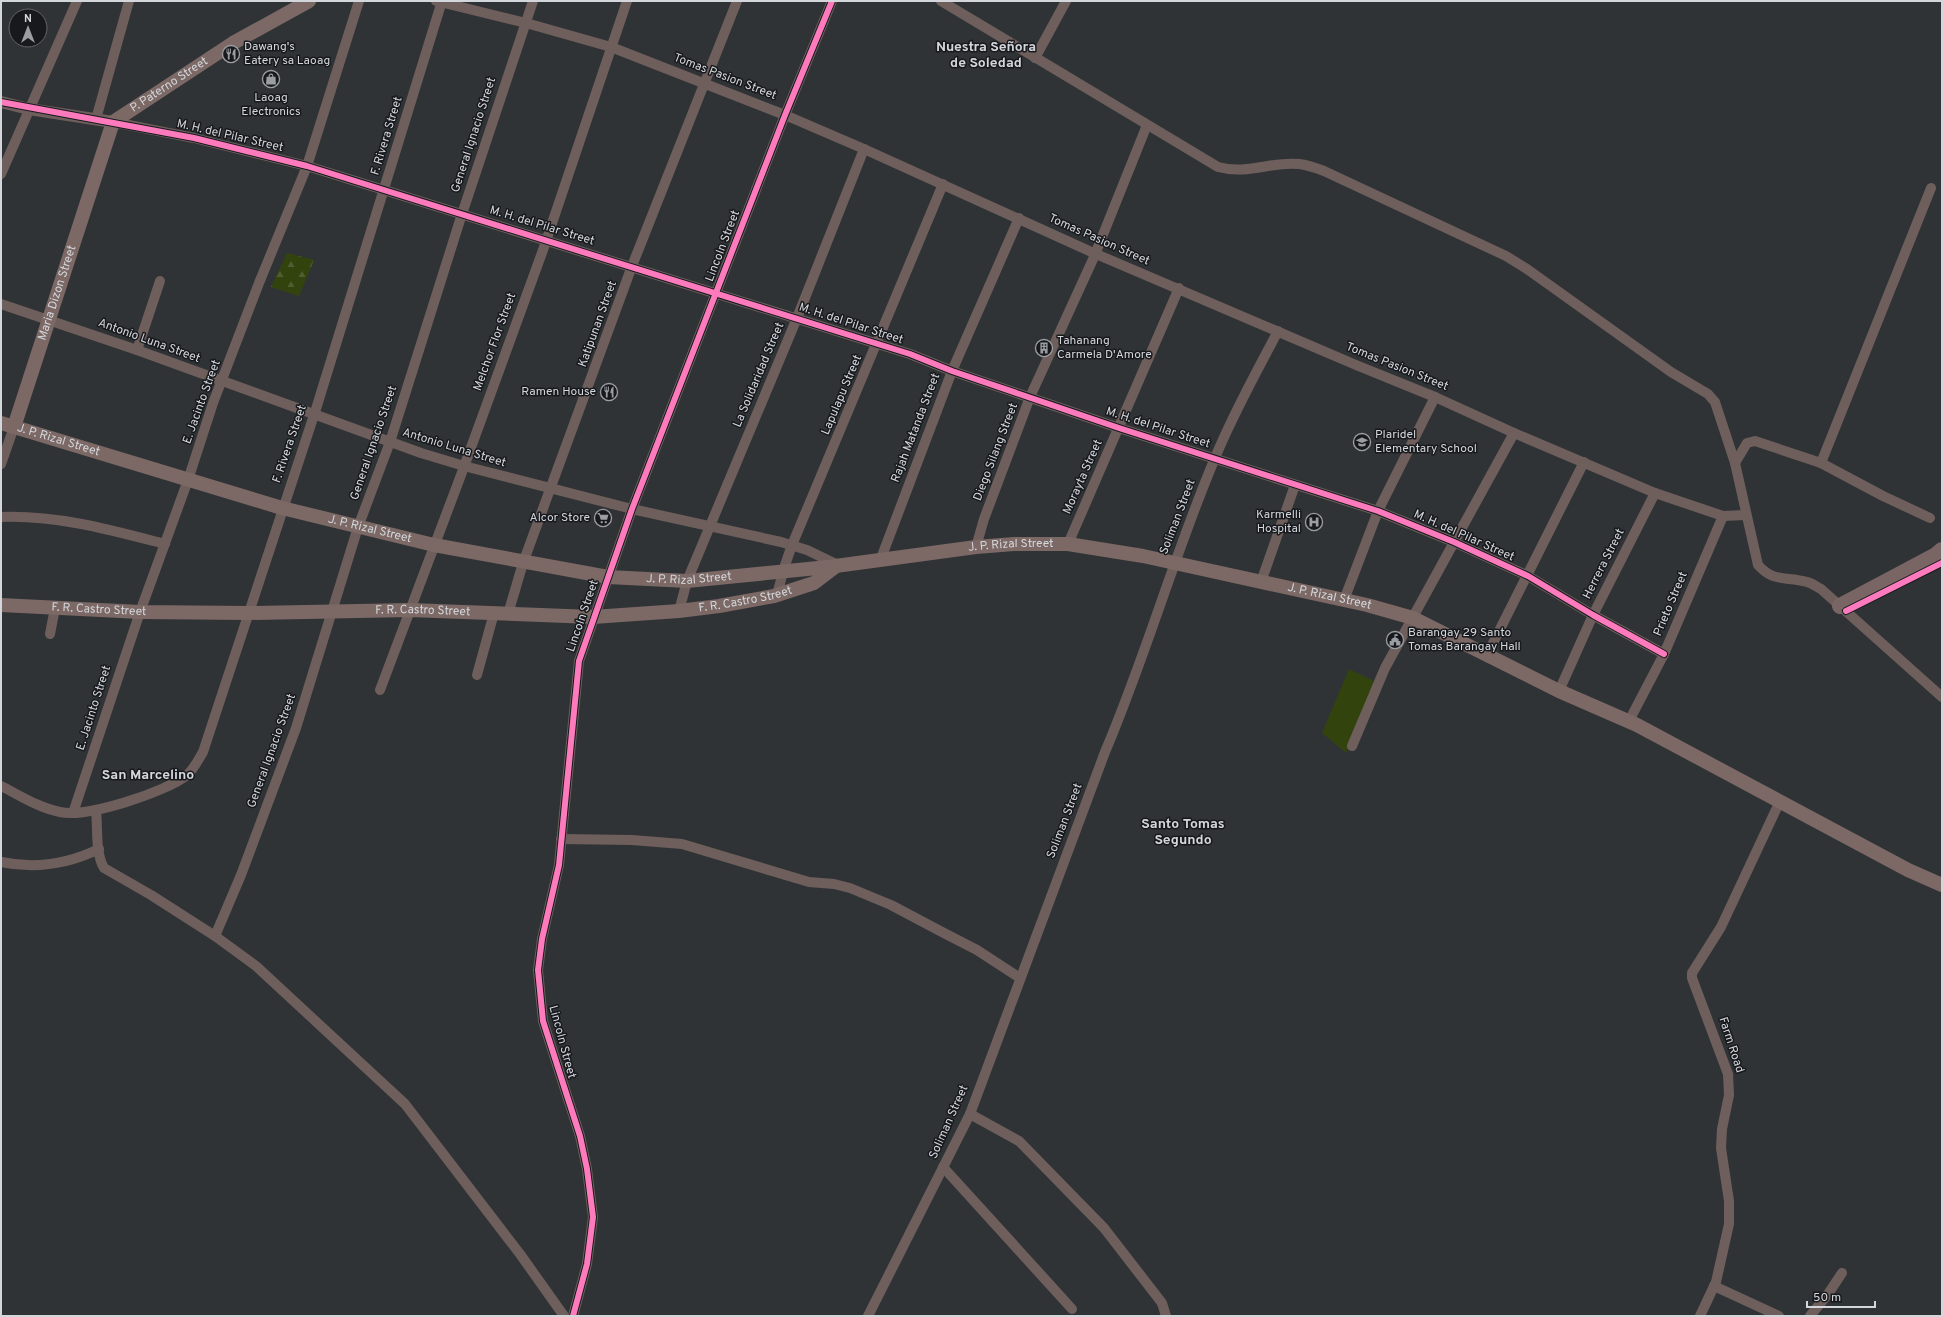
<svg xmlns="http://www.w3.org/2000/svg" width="1943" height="1317" viewBox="0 0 1943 1317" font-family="Overpass,sans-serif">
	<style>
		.forest { fill: url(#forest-firs) }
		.park { fill: #32430d }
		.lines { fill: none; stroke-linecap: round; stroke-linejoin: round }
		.minor { stroke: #6f5f5c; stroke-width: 10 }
		.tertiary { stroke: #6f5f5c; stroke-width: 12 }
		.secondary { stroke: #7c6966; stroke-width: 14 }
		.primary { stroke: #796664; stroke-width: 16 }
		.cycleway-casing { stroke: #17191d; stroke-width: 8 }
		.cycleway { stroke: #fd7abc; stroke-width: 6 }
		.labels { text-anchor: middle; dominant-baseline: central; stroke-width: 3; stroke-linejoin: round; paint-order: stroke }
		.poi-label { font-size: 12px; fill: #d3d6db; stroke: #17191d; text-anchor: start }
		.street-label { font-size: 12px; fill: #d3d6db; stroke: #17191d }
		.quarter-label { font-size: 14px; font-weight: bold; fill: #d3d6db; stroke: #17191d }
	</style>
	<defs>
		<pattern id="forest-firs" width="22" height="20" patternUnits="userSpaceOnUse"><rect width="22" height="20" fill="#32430d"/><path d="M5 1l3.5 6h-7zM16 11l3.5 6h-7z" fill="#4f5d30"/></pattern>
	</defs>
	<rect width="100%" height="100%" fill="#303336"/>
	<polygon class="forest" points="287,253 314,260 299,296 271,287"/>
	<polygon class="park" points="1349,669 1374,681 1346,753 1322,733"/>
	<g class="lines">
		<g class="minor">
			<polyline points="436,1 526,23 611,47 785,115 864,149 1096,254 1356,365 1435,397 1514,433 1655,493 1723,516 1746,515"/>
			<path d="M941 1 1218 167C1248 175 1272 161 1299 164 1308 165 1316 168 1324 171L1506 256 1527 269 1671 372 1708 394 1715 402 1735 463 1758 565C1774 583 1787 576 1807 582 1812 583 1817 587 1821 589L1942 697"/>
			<polyline points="1035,58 1066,1"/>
			<polyline points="96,119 129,1"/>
			<polyline points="113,122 194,138 307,166 910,354 952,371 1119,428 1378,511 1454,542 1528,576 1593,615 1664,654"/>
			<polyline points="1,174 77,1"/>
			<polyline points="1,304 137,350 421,453 464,466 632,509 781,542 807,550 838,565"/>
			<polyline points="137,350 160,281"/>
			<polyline points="1735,463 1747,443 1755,441 1821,463 1883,496 1930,518"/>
			<polyline points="1821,463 1931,188"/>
			<polyline points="1,464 14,427"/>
			<path d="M1 517C58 515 111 530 165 544"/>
			<polyline points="1068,544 1179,288"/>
			<polyline points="976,547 984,519 1030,397 1094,257 1147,125"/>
			<polyline points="880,561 952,371 1019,218"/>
			<polyline points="1261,582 1295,485"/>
			<polyline points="777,595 784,568 792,545 943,184"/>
			<polyline points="1344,600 1378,511 1435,397"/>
			<polyline points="679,611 687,581 797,318 864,149"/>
			<polyline points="508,614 523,563 632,266 737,1"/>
			<polyline points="50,634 55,608"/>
			<polyline points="1487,655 1584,462"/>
			<polyline points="477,675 494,613"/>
			<polyline points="380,690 461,475 543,250 627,1"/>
			<polyline points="1559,691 1593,615 1655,493"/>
			<polyline points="1629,721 1664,654 1723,516"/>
			<polyline points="1352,746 1385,668 1514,433"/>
			<path d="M1 786C19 795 39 808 60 812 87 818 166 792 187 775 194 769 198 760 203 752L316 409 442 1"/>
			<path d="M96 811C98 828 95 853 104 868L151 895 215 936 256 966 405 1104 520 1254 564 1316"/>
			<polyline points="73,813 140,612 188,480 213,403 259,283 307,166 359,1"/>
			<polyline points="561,839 632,840 682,844 809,882 834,884 850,888 891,905 942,932 977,950 1020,978"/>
			<path d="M1 862C35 869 68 864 99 849"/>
			<polyline points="215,936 241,875 296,728 358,527 390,442 461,217 533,1"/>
			<polyline points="970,1114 1019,1141 1104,1228 1162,1303 1166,1316"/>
			<polyline points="943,1167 1072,1309"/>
			<polyline points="1714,1286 1779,1316"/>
			<polyline points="573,1316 587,1264 593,1217 587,1169 580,1136 543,1021 538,970 542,939 559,865 579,661 632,509 785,115 832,1"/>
			<path d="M868 1316 970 1114 1105 752C1146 656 1174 555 1215 458 1233 414 1256 373 1278 331"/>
			<polyline points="1700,1316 1716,1282 1729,1224 1729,1201 1721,1148 1722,1129 1729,1095 1728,1074 1692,978 1692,973 1721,927 1780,801"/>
			<polyline points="1810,1316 1828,1294 1842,1273"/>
		</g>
		<polyline class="tertiary" points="1,102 29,109 113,122"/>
		<g class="secondary">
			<path id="s1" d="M1 423 282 508 434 545 608 577 687 581 828 567 976 547 1014 544H1068L1143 556 1367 605 1413 618 1559 691 1637 725 1908 870 1942 885"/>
			<path id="s2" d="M14 427 113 122 233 43 309 1"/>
			<path id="s3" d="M1 605 140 612 248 613 410 610 593 617 679 611 719 606 774 596 814 583 835 567"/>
		</g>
		<polyline class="primary" points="1840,606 1936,555 1942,550"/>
		<g class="cycleway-casing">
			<g id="cycleway">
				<polyline points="1,102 194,138 307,166 910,354 952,371 1119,428 1378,511 1454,542 1528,576 1593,615 1664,654"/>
				<polyline points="1846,611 1942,563"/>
				<polyline points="573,1316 587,1264 593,1217 587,1169 580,1136 543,1021 538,970 542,939 559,865 579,661 632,509 785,115 832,1"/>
			</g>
		</g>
		<use href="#cycleway" class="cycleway"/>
	</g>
	<defs>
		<g id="restaurant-ring" transform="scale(0.9)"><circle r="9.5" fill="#17191d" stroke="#9a9da1" stroke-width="1.5"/><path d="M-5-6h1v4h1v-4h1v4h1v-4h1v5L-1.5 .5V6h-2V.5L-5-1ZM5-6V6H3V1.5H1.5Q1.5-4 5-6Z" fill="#9a9da1"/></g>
		<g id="shop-ring" transform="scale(0.9)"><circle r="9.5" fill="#17191d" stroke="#9a9da1" stroke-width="1.5"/><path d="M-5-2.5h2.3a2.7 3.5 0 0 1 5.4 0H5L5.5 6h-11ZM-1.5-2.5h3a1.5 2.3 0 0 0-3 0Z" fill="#9a9da1"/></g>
		<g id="building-ring" transform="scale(0.9)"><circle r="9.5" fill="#17191d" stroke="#9a9da1" stroke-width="1.5"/><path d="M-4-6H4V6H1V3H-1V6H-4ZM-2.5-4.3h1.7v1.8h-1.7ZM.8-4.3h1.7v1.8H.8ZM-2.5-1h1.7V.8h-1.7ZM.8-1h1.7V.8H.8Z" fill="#9a9da1"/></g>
		<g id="school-ring" transform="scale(0.9)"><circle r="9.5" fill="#17191d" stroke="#9a9da1" stroke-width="1.5"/><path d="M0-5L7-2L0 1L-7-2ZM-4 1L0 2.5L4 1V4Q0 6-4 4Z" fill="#9a9da1"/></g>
		<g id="supermarket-ring" transform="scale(0.9)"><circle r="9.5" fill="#17191d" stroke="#9a9da1" stroke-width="1.5"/><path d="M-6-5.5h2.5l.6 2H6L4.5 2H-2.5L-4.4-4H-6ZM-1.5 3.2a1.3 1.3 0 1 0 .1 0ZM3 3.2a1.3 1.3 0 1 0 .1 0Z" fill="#9a9da1"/></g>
		<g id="hospital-ring" transform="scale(0.9)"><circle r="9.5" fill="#17191d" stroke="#9a9da1" stroke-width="1.5"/><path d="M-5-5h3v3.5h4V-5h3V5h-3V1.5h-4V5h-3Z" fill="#9a9da1"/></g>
		<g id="civic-ring" transform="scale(0.9)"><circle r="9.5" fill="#17191d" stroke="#9a9da1" stroke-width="1.5"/><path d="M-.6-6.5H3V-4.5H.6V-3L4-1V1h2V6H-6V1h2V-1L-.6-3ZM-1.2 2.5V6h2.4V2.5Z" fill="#9a9da1"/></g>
	</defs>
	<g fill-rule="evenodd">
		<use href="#restaurant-ring" x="231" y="54"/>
		<use href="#shop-ring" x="271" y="79"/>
		<use href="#building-ring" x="1044" y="348"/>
		<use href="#restaurant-ring" x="609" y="392"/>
		<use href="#school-ring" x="1362" y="442"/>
		<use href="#supermarket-ring" x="603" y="518"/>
		<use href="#hospital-ring" x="1314" y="522"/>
		<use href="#civic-ring" x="1395" y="640"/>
	</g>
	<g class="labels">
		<g class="poi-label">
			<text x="244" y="47">Dawang's<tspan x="244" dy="14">Eatery sa Laoag</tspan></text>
			<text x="271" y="98" text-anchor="middle">Laoag<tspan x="271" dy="14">Electronics</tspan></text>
			<text x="1057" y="341">Tahanang<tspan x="1057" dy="14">Carmela D'Amore</tspan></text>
			<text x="596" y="392" text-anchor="end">Ramen House</text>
			<text x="1375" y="435">Plaridel<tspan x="1375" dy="14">Elementary School</tspan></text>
			<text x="1301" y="515" text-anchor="end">Karmelli<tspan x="1301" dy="14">Hospital</tspan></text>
			<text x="590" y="518" text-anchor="end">Alcor Store</text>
			<text x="1408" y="633">Barangay 29 Santo<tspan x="1408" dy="14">Tomas Barangay Hall</tspan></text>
		</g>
		<g class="street-label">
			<text transform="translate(725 77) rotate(21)">Tomas Pasion Street</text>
			<text stroke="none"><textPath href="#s2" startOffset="388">P. Paterno Street</textPath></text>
			<text transform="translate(474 135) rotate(-72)">General Ignacio Street</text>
			<text transform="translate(230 136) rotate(13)">M. H. del Pilar Street</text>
			<text transform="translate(387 136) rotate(-73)">F. Rivera Street</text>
			<text transform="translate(542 226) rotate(17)">M. H. del Pilar Street</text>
			<text transform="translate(1099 240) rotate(24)">Tomas Pasion Street</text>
			<text transform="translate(723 246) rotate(-69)">Lincoln Street</text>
			<text stroke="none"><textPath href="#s2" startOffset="141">Maria Dizon Street</textPath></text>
			<text transform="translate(598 324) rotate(-70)">Katipunan Street</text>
			<text transform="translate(851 324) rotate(18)">M. H. del Pilar Street</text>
			<text transform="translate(149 341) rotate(20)">Antonio Luna Street</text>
			<text transform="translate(495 342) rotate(-70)">Melchor Flor Street</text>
			<text transform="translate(1397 367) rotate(22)">Tomas Pasion Street</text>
			<text transform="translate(759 375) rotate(-67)">La Solidaridad Street</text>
			<text transform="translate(842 395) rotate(-67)">Lapulapu Street</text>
			<text transform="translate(202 402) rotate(-70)">E. Jacinto Street</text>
			<text transform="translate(916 428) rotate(-69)">Rajah Matanda Street</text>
			<text transform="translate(1158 428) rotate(18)">M. H. del Pilar Street</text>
			<text stroke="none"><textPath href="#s1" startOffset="60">J. P. Rizal Street</textPath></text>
			<text transform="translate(374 443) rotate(-71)">General Ignacio Street</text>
			<text transform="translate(290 444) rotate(-71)">F. Rivera Street</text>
			<text transform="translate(454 448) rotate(17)">Antonio Luna Street</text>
			<text transform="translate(996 452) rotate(-69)">Diego Silang Street</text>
			<text transform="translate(1083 477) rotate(-66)">Morayta Street</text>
			<text transform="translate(1178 517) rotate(-69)">Soliman Street</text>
			<text stroke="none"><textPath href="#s1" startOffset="384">J. P. Rizal Street</textPath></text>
			<text transform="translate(1464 536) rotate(24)">M. H. del Pilar Street</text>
			<text stroke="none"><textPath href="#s1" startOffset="1032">J. P. Rizal Street</textPath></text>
			<text transform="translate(1604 564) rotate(-63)">Herrera Street</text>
			<text stroke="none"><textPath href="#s1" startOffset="708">J. P. Rizal Street</textPath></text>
			<text stroke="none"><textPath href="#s1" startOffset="1356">J. P. Rizal Street</textPath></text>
			<text stroke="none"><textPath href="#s3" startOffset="746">F. R. Castro Street</textPath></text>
			<text transform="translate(1671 604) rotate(-67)">Prieto Street</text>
			<text stroke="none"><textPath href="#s3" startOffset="98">F. R. Castro Street</textPath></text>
			<text stroke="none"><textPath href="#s3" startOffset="422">F. R. Castro Street</textPath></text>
			<text transform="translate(583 616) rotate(-71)">Lincoln Street</text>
			<text transform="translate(94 708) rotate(-72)">E. Jacinto Street</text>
			<text transform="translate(272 751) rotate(-70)">General Ignacio Street</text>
			<text transform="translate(1065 821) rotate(-69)">Soliman Street</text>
			<text transform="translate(562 1042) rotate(75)">Lincoln Street</text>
			<text transform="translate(1731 1045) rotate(72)">Farm Road</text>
			<text transform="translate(949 1122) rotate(-66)">Soliman Street</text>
		</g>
		<g class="quarter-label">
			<text x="986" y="47">Nuestra Señora<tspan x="986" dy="16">de Soledad</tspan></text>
			<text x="148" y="775">San Marcelino</text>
			<text x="1183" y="824">Santo Tomas<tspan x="1183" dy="16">Segundo</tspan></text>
		</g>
	</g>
	<rect width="1943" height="1317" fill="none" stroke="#d3d6db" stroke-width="4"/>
	<g transform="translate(28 28)"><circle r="19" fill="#17191d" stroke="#626569"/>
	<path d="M0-3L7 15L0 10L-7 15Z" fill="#9a9da1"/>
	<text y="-6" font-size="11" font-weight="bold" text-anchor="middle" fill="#d3d6db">N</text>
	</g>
	<path d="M1807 1301v6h68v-6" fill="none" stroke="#d3d6db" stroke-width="2"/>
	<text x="1813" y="1301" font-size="12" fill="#d3d6db" stroke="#17191d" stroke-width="3" paint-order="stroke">50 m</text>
</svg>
